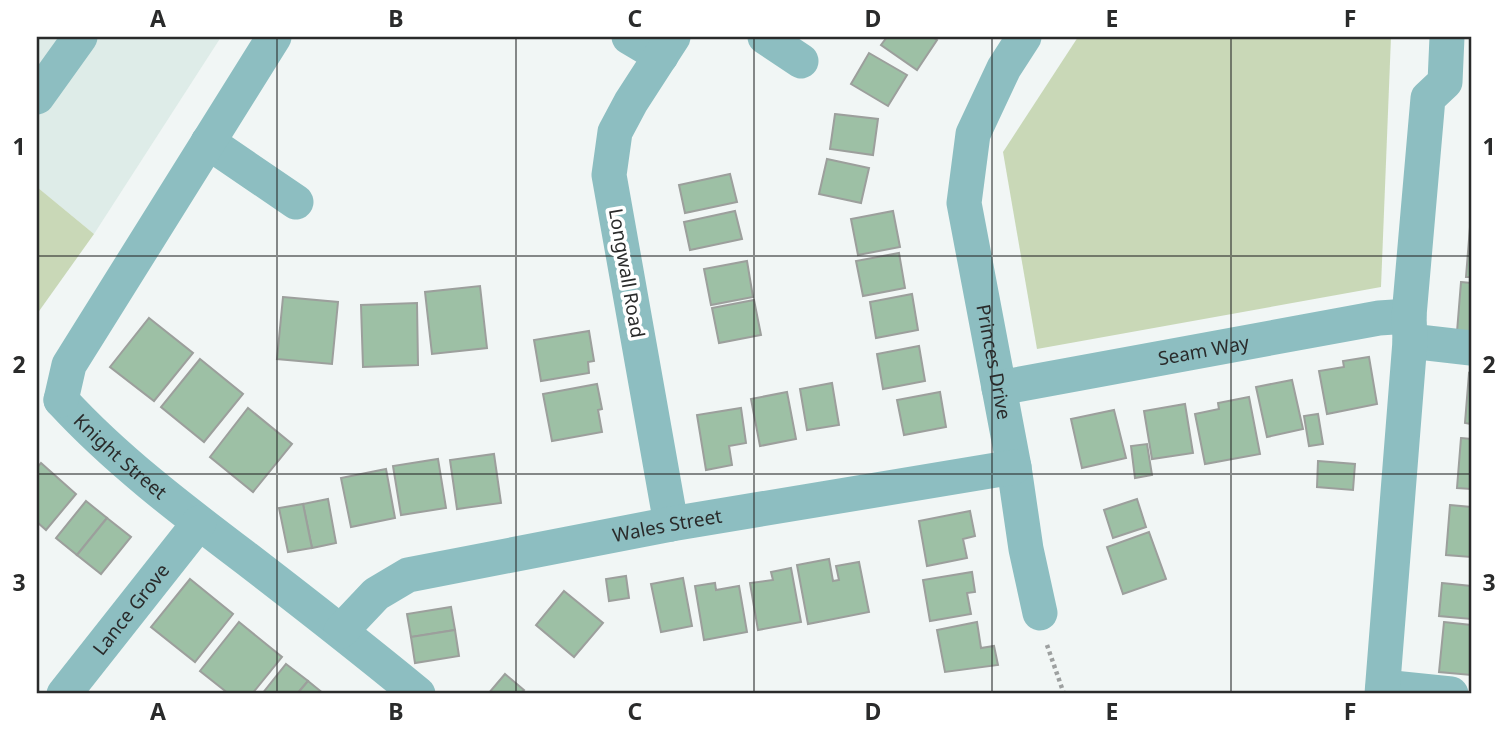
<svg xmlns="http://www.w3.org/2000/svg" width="1508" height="731" viewBox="0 0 1508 731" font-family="'Noto Sans',sans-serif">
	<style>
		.built { fill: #deece8 }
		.green { fill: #c9d8b7 }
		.building { fill: #9dc0a5; stroke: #9c9f9c; stroke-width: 2 }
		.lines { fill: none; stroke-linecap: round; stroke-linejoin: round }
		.path { stroke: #9da0a0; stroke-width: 4.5; stroke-dasharray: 3.5 3.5; stroke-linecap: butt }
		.minor { stroke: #8dbec1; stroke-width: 35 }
		.grid { fill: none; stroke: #2a2b2b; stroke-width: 2; stroke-opacity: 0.55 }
		.labels { text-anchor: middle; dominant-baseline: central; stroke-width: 7; stroke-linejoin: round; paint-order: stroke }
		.street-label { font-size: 19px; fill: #2a2b2b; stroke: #fff }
		.neatline { fill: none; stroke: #2a2b2b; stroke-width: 2.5 }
		.grid-label { font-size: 23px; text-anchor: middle; font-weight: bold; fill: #2a2b2b }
	</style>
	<rect width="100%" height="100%" fill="#f1f6f5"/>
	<polygon class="built" points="37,37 221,37 94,234 37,187"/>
	<g class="green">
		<polygon points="1078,37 1391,37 1381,287 1037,349 1003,152"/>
		<polygon points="37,187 94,234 37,314"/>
	</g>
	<g class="building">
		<polygon points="887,37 932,37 937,40 917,70 881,45"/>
		<polygon points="869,53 907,75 888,106 851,84"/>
		<polygon points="835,114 878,119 873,155 830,149"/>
		<polygon points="827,159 869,168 861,203 819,194"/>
		<polygon points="730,174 737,202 685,213 679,185"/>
		<polygon points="735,211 742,239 690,250 684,222"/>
		<polygon points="893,211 900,247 858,255 851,219"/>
		<polygon points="1470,227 1471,227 1471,277 1466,277"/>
		<polygon points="899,253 905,288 863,296 856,261"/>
		<polygon points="747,261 753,297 711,305 704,269"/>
		<polygon points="1461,282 1471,283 1471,333 1457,332"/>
		<polygon points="480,286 487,348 432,354 425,292"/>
		<polygon points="912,294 918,330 876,338 870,302"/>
		<polygon points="283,297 338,302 332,364 277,359"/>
		<polygon points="754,300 761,335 719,343 712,308"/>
		<polygon points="417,303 418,365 363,367 361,305"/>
		<polygon points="149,318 193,353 154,401 110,367"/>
		<polygon points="589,331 594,361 588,362 589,373 541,381 534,340"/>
		<polygon points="919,346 925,381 883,389 877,354"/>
		<polygon points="1369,357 1377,404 1327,414 1319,371 1344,367 1343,361"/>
		<polygon points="200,359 243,394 204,442 161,407"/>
		<polygon points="1469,373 1471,374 1471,424 1465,423"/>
		<polygon points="1292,380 1303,429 1267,437 1256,387"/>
		<polygon points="832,383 839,425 807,430 800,389"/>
		<polygon points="597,384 602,409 598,410 602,432 552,441 543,394"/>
		<polygon points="787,392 796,439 760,446 751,399"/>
		<polygon points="940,392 946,427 904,435 897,400"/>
		<polygon points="1249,397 1260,454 1205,464 1195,414 1219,409 1218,403"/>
		<polygon points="1185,404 1193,453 1152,459 1144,411"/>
		<polygon points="248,408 292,444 253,492 210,457"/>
		<polygon points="741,408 746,443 729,446 732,465 706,470 697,415"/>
		<polygon points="1114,410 1126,458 1082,468 1071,419"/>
		<polygon points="1318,414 1323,444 1309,446 1304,416"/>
		<polygon points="1461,438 1471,439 1471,489 1457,488"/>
		<polygon points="1147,444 1152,475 1135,478 1131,446"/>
		<polygon points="494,454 501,503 457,509 450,460"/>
		<polygon points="438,459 446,508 401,515 393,466"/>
		<polygon points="1318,461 1355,464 1353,490 1317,487"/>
		<polygon points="41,463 76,494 46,530 37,522 37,468"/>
		<polygon points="386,469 395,518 351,527 341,478"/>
		<polygon points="328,499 336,543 312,548 303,504"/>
		<polygon points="1137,499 1146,527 1113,538 1104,510"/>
		<polygon points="86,501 107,518 77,555 56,538"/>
		<polygon points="303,504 312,548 288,552 279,508"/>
		<polygon points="1450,505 1471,507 1471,557 1446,555"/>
		<polygon points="970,511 975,536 963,539 967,558 927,566 919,521"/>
		<polygon points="107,518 131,537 101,574 77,555"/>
		<polygon points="1149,532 1166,579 1123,594 1107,547"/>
		<polygon points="829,559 833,581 839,580 836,566 859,562 869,612 808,624 797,565"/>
		<polygon points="791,568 801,622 758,630 750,583 773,580 771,572"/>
		<polygon points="972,572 975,592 967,593 971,614 930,621 923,580"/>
		<polygon points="626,576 629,598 609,601 606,579"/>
		<polygon points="683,578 692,626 661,632 651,584"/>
		<polygon points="190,579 233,614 195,662 151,627"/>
		<polygon points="715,583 716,590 739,586 747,632 704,640 695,586"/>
		<polygon points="1442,583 1471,586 1471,619 1439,616"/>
		<polygon points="564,591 603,623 574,657 536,625"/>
		<polygon points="451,607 455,630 411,637 407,614"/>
		<polygon points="239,622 282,657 252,694 229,694 200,671"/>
		<polygon points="977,622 981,648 994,646 998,665 945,672 937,630"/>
		<polygon points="1444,622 1471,625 1471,675 1439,672"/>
		<polygon points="455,630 459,656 415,663 411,637"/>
		<polygon points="286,664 308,681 297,694 262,694"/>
		<polygon points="505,674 524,690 520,694 488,694"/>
		<polygon points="308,681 324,694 297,694"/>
	</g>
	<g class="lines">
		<polyline class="path" points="1047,645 1064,694"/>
		<g class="minor">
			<polyline points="629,37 661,56"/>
			<polyline points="765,37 801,61"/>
			<path id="s1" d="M1024 37 1004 68 973 134 964 203 1014 467 1026 549 1040 613"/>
			<polyline points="37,97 80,37"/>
			<polyline points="208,142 296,202"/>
			<polyline points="1410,341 1471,348"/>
			<path id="s2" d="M999 388 1379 318 1409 316"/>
			<path id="s3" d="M61 400C117 461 185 512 251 562 307 605 363 649 418 694"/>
			<polyline points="61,400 69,365 274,37"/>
			<polyline points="671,524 609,175 615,132 631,102 673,37"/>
			<path id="s4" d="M341 631 376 594 408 575 671 524 1014 467"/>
			<polyline points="1383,687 1451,694"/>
			<path id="s5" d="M64 694 199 523"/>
			<polyline points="1382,694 1410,341 1409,316 1428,98 1445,82 1447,37"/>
		</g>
	</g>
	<path class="grid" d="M277 37V694M516 37V694M754 37V694M992 37V694M1231 37V694M37 256H1471M37 474H1471"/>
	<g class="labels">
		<g class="street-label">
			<text transform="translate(627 273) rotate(80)">Longwall Road</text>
			<text stroke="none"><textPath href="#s2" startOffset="208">Seam Way</textPath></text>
			<text stroke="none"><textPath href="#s1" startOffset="341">Princes Drive</textPath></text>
			<text stroke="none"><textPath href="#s3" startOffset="82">Knight Street</textPath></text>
			<text stroke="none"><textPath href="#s4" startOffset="352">Wales Street</textPath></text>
			<text stroke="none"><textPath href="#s5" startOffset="108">Lance Grove</textPath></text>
		</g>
	</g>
	<rect width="1508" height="731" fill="none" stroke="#ffffff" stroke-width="77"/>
	<rect x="38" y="38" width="1432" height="654" class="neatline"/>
	<g class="grid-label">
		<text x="158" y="27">A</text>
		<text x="396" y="27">B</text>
		<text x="635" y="27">C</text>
		<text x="873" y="27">D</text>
		<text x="1112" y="27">E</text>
		<text x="1350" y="27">F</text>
		<text x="19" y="155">1</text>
		<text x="1489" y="155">1</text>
		<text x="19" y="373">2</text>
		<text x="1489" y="373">2</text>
		<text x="19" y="591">3</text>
		<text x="1489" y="591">3</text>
		<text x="158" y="720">A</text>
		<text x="396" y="720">B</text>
		<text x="635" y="720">C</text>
		<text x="873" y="720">D</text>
		<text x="1112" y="720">E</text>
		<text x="1350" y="720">F</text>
	</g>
</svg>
